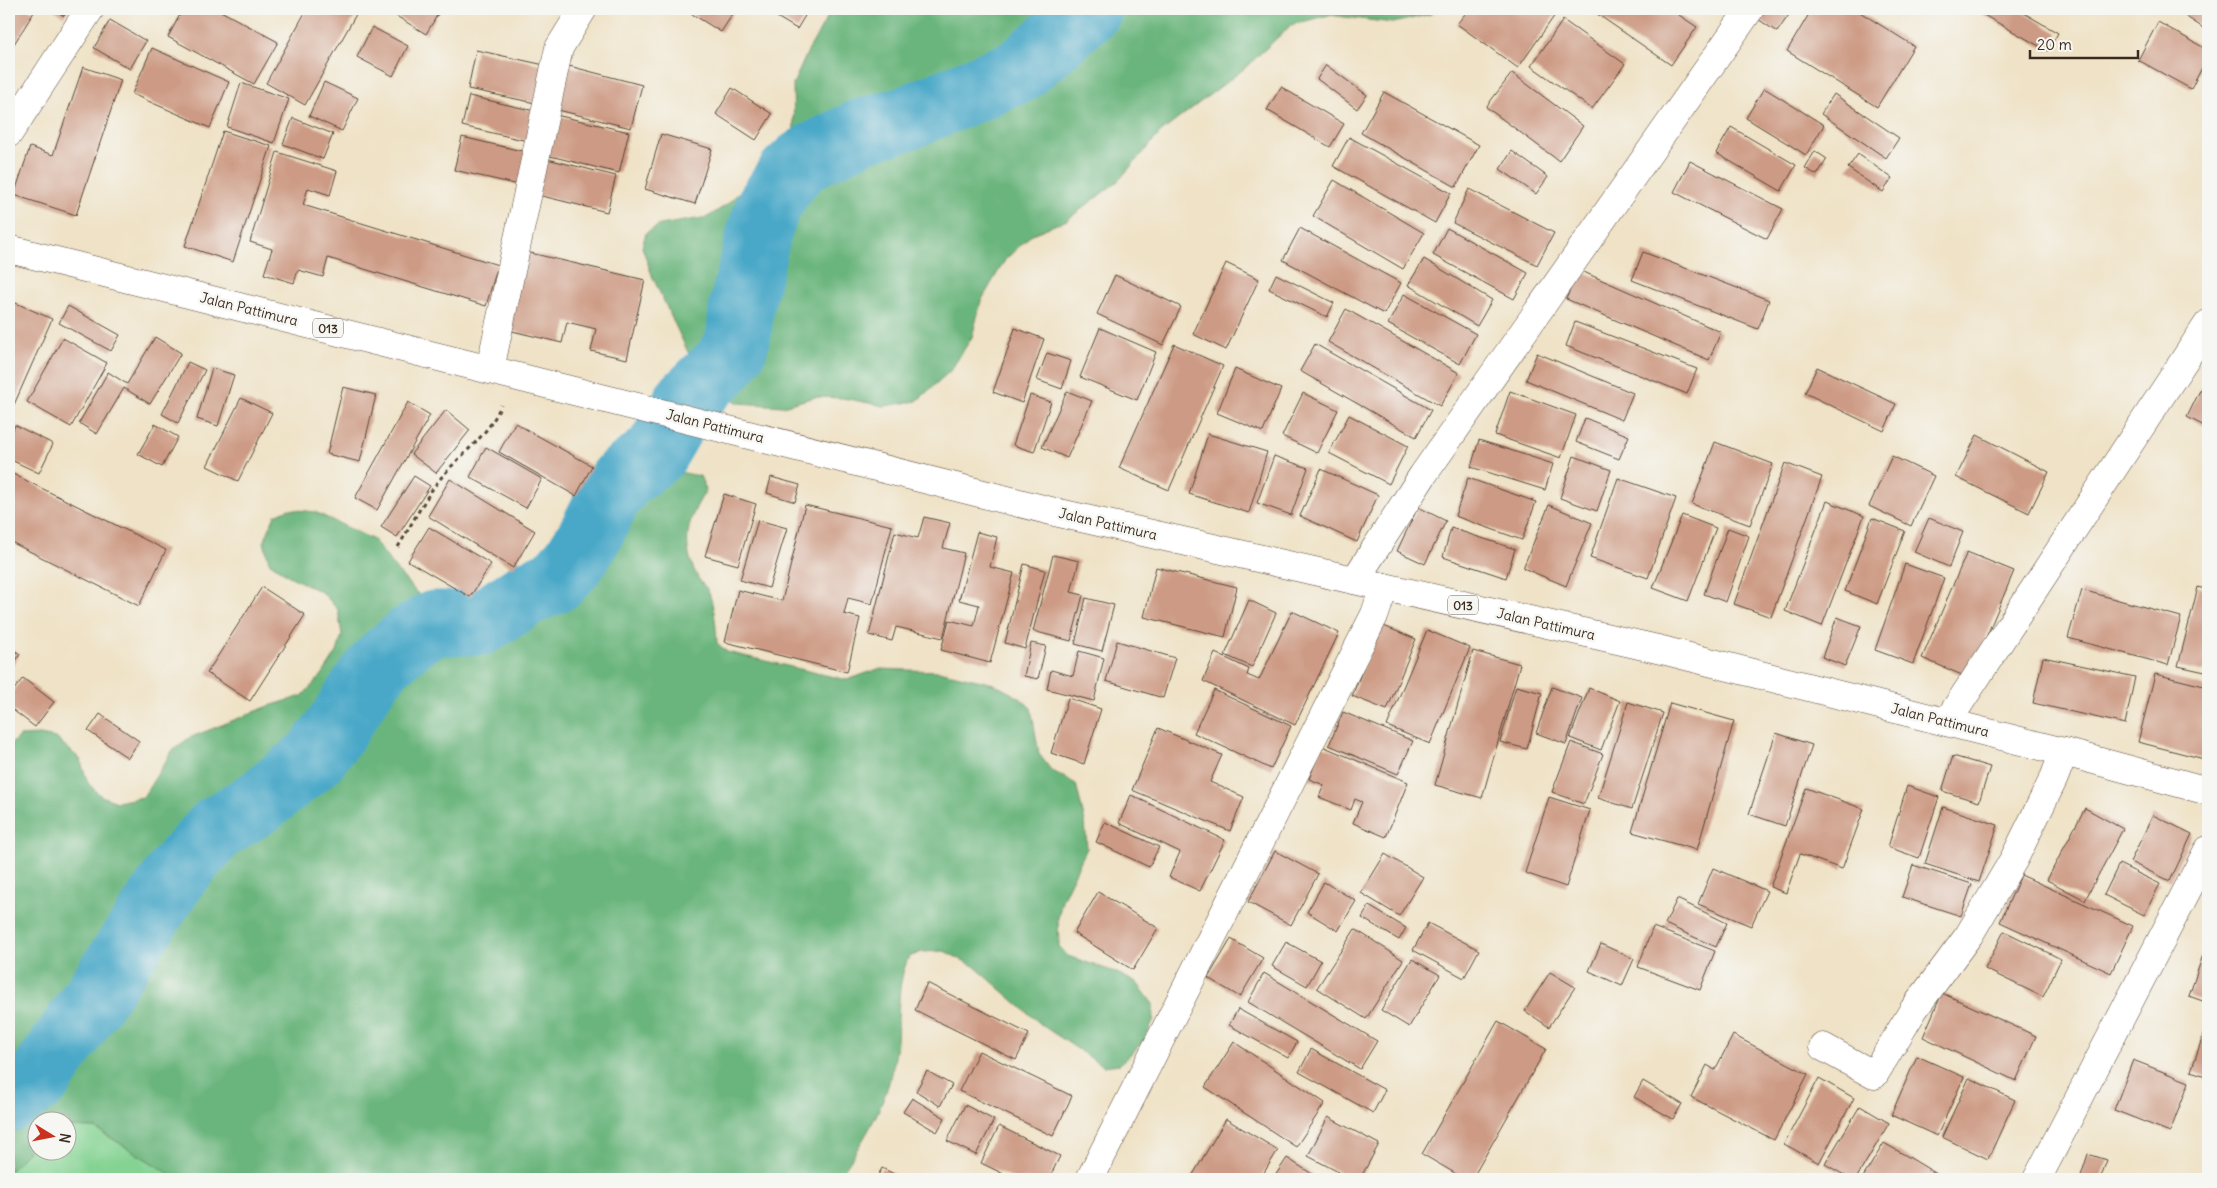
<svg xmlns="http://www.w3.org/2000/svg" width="2217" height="1188" viewBox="0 0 2217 1188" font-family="Delius,sans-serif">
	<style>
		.green { fill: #84d393; stroke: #607e58 }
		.forest { fill: #6bb57d; stroke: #53704e }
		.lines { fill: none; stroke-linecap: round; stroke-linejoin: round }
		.river { stroke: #49a8c8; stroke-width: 65 }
		.building { fill: #cd9b85 }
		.minor-casing { stroke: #564637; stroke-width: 29 }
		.primary-casing { stroke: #564637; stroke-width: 29 }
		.path { stroke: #564637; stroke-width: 3; stroke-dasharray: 4 4; stroke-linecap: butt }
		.minor { stroke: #fff; stroke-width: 28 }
		.primary { stroke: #fff; stroke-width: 28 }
		.labels { text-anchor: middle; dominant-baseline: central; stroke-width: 5; stroke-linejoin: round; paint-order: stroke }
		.shield { fill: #f6f6f2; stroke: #73675e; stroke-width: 1 }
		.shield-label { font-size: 12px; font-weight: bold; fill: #3b2a1e }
		.street-label { font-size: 14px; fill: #3b2a1e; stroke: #f6f6f2 }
	</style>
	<rect width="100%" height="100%" fill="#f6f6f2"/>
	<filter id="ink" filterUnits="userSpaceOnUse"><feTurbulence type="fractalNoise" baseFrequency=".02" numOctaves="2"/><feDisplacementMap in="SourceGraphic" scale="10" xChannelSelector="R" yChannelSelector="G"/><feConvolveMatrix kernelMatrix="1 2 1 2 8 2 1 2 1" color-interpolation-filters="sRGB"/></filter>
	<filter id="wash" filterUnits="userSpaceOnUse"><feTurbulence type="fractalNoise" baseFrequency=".0096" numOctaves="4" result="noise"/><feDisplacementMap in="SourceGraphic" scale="20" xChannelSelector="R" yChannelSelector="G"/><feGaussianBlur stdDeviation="1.12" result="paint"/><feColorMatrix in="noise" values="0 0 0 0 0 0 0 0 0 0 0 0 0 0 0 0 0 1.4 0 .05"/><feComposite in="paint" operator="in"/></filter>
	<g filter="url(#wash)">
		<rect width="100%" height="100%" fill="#efe2c6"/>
		<polygon class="green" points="68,1127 95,1128 178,1179 9,1179 9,1172 37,1141 38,1150 68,1150"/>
		<g class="forest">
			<polygon points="839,9 1436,9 1431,14 1393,23 1329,15 1291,25 1245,68 1161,132 1118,181 1067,220 1032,234 1005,260 981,301 972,337 951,370 917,401 884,406 843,398 815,397 783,406 737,403 703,384 653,278 642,247 646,233 660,225 708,217 726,205 788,147 794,130 793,84 809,49 828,16"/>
			<path d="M642 465 700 476 706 490C687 520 680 544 698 578 701 583 707 587 709 593 715 610 716 626 717 643L727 652 847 680 878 669 939 671 994 684 1020 698 1031 708 1039 754 1051 770 1076 784 1085 822 1087 848 1062 900 1058 918 1059 946 1068 956 1115 972 1137 983 1153 1004 1154 1019 1144 1041 1120 1064 1103 1066 1043 1026 974 966 944 951 922 952 909 957C895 985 900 1020 896 1051 888 1104 866 1136 838 1179H178L95 1128 68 1127V1120H38L37 1141 9 1172V746L19 736 40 735 56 738 80 759 88 783 101 796 117 802 143 797 172 751 189 738 269 706 302 696 322 675 337 652 342 635 338 610 323 593 289 576 269 562 264 542 275 515 289 509 315 512 374 540 394 567 417 593 436 609 459 623H481L530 592 557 580 574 561 589 537 610 495 624 477Z"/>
		</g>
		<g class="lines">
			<polyline class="river" points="9,1100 39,1080 179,871 217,828 261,801 315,757 336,729 366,682 383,661 411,637 434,623 481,623 530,592 557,580 574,561 589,537 610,495 624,477 656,453 686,401 725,363 735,348 739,333 741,308 759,233 768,206 789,174 802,162 813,155 862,131 909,117 1019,71 1090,9"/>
		</g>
		<g id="blocks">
			<g class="building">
				<polygon points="9,9 29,9 34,12 9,52"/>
				<polygon points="53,9 69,9 64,16"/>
				<polygon points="183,9 217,9 278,42 254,84 168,37"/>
				<polygon points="307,9 359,9 305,105 266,83"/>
				<polygon points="396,9 441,9 426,34 393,14"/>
				<polygon points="684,9 736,9 721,32"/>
				<polygon points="773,9 809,9 797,29 770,13"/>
				<polygon points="1469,9 1546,9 1555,15 1518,68 1457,24"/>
				<polygon points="1590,9 1670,9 1697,27 1671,65"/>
				<polygon points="1757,9 1793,9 1777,32 1752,15"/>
				<polygon points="1812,9 1855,9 1914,46 1877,107 1787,51"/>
				<polygon points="1973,9 2017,9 2058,33 2048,51"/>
				<polygon points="2189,9 2208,9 2208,31 2185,16"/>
				<polygon points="110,20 146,41 130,69 94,48"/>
				<polygon points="1563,20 1625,64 1592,109 1531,66"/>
				<polygon points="2158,22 2208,50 2208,56 2191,89 2138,60"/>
				<polygon points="372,27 408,46 393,76 357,57"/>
				<polygon points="152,48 229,82 210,128 132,94"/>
				<polygon points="476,50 549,66 540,104 468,89"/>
				<polygon points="1326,65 1367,95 1357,109 1317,79"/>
				<polygon points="569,66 642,85 631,128 558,110"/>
				<polygon points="83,67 121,80 76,215 14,195 30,147 53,155"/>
				<polygon points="1512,73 1583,126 1559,161 1486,107"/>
				<polygon points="324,82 358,98 342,131 309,116"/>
				<polygon points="241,83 289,99 274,143 227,127"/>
				<polygon points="1281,87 1344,124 1330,147 1267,110"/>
				<polygon points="732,88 772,114 756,140 716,114"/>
				<polygon points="1764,88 1824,125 1806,155 1746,118"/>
				<polygon points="1384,92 1479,145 1456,187 1361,133"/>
				<polygon points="1834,94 1899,138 1886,158 1821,114"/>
				<polygon points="469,96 539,112 532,142 462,126"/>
				<polygon points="556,115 629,132 619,173 546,155"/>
				<polygon points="293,118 333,134 323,159 283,144"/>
				<polygon points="1731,127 1796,165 1781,191 1716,153"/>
				<polygon points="223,131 271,146 233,262 185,246"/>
				<polygon points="661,134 712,149 695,204 645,189"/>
				<polygon points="462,137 526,152 519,185 454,170"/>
				<polygon points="1349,137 1451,193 1435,223 1333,166"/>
				<polygon points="1512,151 1548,177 1536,194 1500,169"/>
				<polygon points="1815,151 1827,159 1817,175 1805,168"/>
				<polygon points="277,152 337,171 330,195 308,188 303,205 498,265 486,306 328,258 323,277 298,270 294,283 264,274 272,249 250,242"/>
				<polygon points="1858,154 1892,178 1883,192 1848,168"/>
				<polygon points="543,158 616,176 607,212 534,194"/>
				<polygon points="1690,161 1783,209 1767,239 1674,192"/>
				<polygon points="1334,180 1424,233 1403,269 1313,216"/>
				<polygon points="1469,189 1554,233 1537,265 1453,223"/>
				<polygon points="1300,228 1401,283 1384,314 1283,260"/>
				<polygon points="1447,228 1528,273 1514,299 1433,255"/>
				<polygon points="522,251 645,280 627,359 591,351 596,329 567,322 562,343 504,329"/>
				<polygon points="1643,252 1769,300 1758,329 1632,280"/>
				<polygon points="1424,259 1492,300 1477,326 1408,285"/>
				<polygon points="1226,263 1259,279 1226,350 1193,334"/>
				<polygon points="1579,270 1721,332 1709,360 1566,299"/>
				<polygon points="1276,274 1334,303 1327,317 1269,289"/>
				<polygon points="1115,275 1181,307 1163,345 1097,314"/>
				<polygon points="1404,294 1476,334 1460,364 1388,324"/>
				<polygon points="9,300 52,319 9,416"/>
				<polygon points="68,306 120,335 111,351 59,323"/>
				<polygon points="1346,309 1459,373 1440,406 1328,342"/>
				<polygon points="1575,322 1697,369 1687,394 1566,346"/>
				<polygon points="1015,328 1044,339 1022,403 993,392"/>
				<polygon points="1100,328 1156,352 1137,400 1080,377"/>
				<polygon points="155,337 181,353 150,404 124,388 97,434 79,423 108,372 127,384"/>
				<polygon points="63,338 107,363 71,427 27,402"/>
				<polygon points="1174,344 1223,366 1169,490 1119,468"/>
				<polygon points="1315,344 1431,410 1416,437 1300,371"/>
				<polygon points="1047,353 1071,361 1062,389 1037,380"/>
				<polygon points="1537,353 1633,393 1622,420 1526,380"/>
				<polygon points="188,362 205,370 178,423 162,414"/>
				<polygon points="1817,367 1896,404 1884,431 1805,393"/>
				<polygon points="212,368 234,375 218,426 197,419"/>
				<polygon points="1235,369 1281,389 1263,432 1217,413"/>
				<polygon points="2208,374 2208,428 2187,417"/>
				<polygon points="343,387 376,395 360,462 327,454"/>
				<polygon points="1067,391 1092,401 1067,458 1042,447"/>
				<polygon points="1510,391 1576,415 1561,458 1495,435"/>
				<polygon points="1303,393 1338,410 1317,453 1282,436"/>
				<polygon points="1030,395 1051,402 1034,452 1013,445"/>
				<polygon points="241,398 272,413 238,481 207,466"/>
				<polygon points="408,402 430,415 377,510 355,498"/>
				<polygon points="446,410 470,430 436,473 411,454"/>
				<polygon points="1349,415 1408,446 1389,484 1329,453"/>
				<polygon points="1585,418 1629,436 1619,459 1576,442"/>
				<polygon points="515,423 592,466 576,496 499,452"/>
				<polygon points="155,424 178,437 162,467 138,454"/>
				<polygon points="15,425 53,444 39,473 9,459 9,439"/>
				<polygon points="1208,434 1267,452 1249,513 1189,494"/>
				<polygon points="1977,435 2049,472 2029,513 1956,477"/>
				<polygon points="1479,440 1553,464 1545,490 1471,467"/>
				<polygon points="1715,442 1773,464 1750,525 1692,504"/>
				<polygon points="486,447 542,479 526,508 470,477"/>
				<polygon points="1274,456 1308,468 1291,515 1257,503"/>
				<polygon points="1574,456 1611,470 1597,511 1560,498"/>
				<polygon points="1892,456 1934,476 1911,526 1869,506"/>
				<polygon points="1785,463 1822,477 1771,617 1734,604"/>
				<polygon points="1321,469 1378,495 1357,542 1300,516"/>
				<polygon points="9,472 166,550 139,606 9,541"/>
				<polygon points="414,476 430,486 397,537 381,527"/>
				<polygon points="771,477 800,485 795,502 767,493"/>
				<polygon points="1468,478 1536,502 1522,540 1455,516"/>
				<polygon points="1618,478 1676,498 1648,578 1590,558"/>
				<polygon points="450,479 535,531 513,568 428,516"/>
				<polygon points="724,494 756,504 738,565 705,556"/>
				<polygon points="1827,501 1864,516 1822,626 1785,611"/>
				<polygon points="805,505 892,526 872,604 848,598 844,614 860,618 847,672 725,642 738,590 782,601"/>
				<polygon points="1549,505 1592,523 1566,586 1523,568"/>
				<polygon points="1418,507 1446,521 1425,564 1397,551"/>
				<polygon points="1682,515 1716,528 1688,601 1653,588"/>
				<polygon points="924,517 950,523 943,548 964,553 943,638 896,627 892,641 869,635 895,532 918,538"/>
				<polygon points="1872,518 1905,531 1877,604 1845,591"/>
				<polygon points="1929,518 1963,532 1949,567 1914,552"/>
				<polygon points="758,520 787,528 769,588 740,580"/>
				<polygon points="429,527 491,564 470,597 408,561"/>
				<polygon points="1451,528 1515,549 1506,578 1443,557"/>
				<polygon points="1728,528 1749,536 1726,602 1704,594"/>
				<polygon points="977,532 997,537 990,567 1014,573 990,663 941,650 949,620 974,626 979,605 959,600"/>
				<polygon points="1967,552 2014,571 1969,678 1922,658"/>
				<polygon points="1053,555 1079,561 1071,592 1083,595 1071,641 1033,631"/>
				<polygon points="1024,564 1045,570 1025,649 1005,643"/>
				<polygon points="1905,564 1944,578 1913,664 1875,650"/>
				<polygon points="1156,567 1237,587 1225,637 1144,617"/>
				<polygon points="262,587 305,615 250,701 207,673"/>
				<polygon points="2198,587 2208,590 2208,660 2205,672 2178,666"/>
				<polygon points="2082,590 2181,617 2168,665 2068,638"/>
				<polygon points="1086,598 1114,605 1102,651 1075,644"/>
				<polygon points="1249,600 1276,613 1252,667 1225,655"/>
				<polygon points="1292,611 1339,633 1295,725 1203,681 1215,653 1249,669 1247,675 1259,680"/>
				<polygon points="1837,617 1861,626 1845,666 1822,657"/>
				<polygon points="1381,625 1416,639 1387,710 1352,696"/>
				<polygon points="1427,630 1470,648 1430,744 1387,726"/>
				<polygon points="1117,641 1175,658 1163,698 1106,681"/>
				<polygon points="1031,643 1046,646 1038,679 1024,676"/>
				<polygon points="9,647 20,654 9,672"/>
				<polygon points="1079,651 1104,658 1094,701 1047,689 1051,670 1073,676"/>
				<polygon points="1473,651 1520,664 1482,798 1435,785"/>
				<polygon points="2043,657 2135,677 2125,724 2033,703"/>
				<polygon points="2155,674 2208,687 2208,760 2138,742"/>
				<polygon points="23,678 54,702 35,727 9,707 9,696"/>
				<polygon points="1516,686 1542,693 1527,749 1500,742"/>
				<polygon points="1552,687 1582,698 1566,744 1536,733"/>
				<polygon points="1589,688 1620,701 1601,750 1570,738"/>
				<polygon points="1214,690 1291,726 1271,769 1194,733"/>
				<polygon points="1068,698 1101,709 1084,764 1051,753"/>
				<polygon points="1628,702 1663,713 1632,809 1598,798"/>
				<polygon points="1670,703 1734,721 1697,850 1632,832"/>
				<polygon points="1343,712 1413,741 1398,774 1329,745"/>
				<polygon points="100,714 139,741 128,758 88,731"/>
				<polygon points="1158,728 1222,755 1210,782 1244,797 1230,831 1132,790"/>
				<polygon points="1776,733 1812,745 1785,826 1749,814"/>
				<polygon points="1571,742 1603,754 1584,804 1552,792"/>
				<polygon points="1322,746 1408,782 1386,837 1353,823 1362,802 1355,799 1351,810 1319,797 1324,785 1309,779"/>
				<polygon points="1953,756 1990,767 1979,802 1942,791"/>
				<polygon points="1907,786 1939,797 1919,858 1888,847"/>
				<polygon points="1806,788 1864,809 1842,869 1800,854 1786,893 1770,887"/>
				<polygon points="1131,795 1225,840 1200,891 1169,877 1180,852 1119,823"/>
				<polygon points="1549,797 1590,810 1566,887 1525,873"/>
				<polygon points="1943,807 1998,825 1979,882 1925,864"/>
				<polygon points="2085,808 2123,829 2085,900 2047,880"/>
				<polygon points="2153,815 2192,834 2170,881 2130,862"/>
				<polygon points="1105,822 1159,847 1149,867 1096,842"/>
				<polygon points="1275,851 1318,874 1291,925 1248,902"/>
				<polygon points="1385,854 1423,877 1399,916 1361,893"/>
				<polygon points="2119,864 2160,884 2144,915 2104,895"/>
				<polygon points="1913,865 1972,884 1961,916 1902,897"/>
				<polygon points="1713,868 1767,891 1751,926 1698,904"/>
				<polygon points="2021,875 2133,926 2111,973 2000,922"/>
				<polygon points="1324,882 1356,901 1338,931 1307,912"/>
				<polygon points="1098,892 1158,928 1133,970 1074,933"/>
				<polygon points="1677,899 1727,923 1716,947 1665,924"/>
				<polygon points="1369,906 1406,928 1399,940 1362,918"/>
				<polygon points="1428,923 1479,950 1464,978 1413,950"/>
				<polygon points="1653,927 1715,951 1700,990 1638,967"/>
				<polygon points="1355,929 1403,960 1366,1019 1317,988"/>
				<polygon points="2004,931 2061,959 2043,997 1985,969"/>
				<polygon points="1231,939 1263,958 1240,997 1208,978"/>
				<polygon points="2208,940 2208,1003 2189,996"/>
				<polygon points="1286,942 1321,961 1307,986 1272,966"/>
				<polygon points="1601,944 1634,959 1622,986 1589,971"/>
				<polygon points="1412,959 1440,975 1409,1027 1381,1010"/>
				<polygon points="1550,972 1575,987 1549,1027 1525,1011"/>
				<polygon points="1264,973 1377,1041 1360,1069 1248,1002"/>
				<polygon points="927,983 1029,1034 1016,1060 915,1010"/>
				<polygon points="1942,993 2036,1036 2016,1081 1923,1037"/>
				<polygon points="1238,1009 1297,1042 1288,1058 1229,1025"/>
				<polygon points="1498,1021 1546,1049 1472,1179 1465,1179 1422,1154"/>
				<polygon points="2208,1021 2208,1077 2191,1071"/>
				<polygon points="1733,1035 1808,1074 1774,1140 1691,1097 1707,1065 1715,1070"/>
				<polygon points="1234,1042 1325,1103 1296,1147 1205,1087"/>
				<polygon points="1311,1049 1385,1090 1373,1113 1299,1072"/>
				<polygon points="979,1051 1072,1096 1053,1136 959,1091"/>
				<polygon points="1917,1056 1964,1077 1937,1136 1891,1115"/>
				<polygon points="2133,1060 2189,1082 2170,1132 2114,1110"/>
				<polygon points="927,1071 952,1085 940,1106 916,1091"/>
				<polygon points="1819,1078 1854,1098 1819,1163 1784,1144"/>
				<polygon points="1969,1078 2015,1100 1988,1159 1942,1137"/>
				<polygon points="1643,1081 1682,1104 1673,1119 1634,1097"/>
				<polygon points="912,1098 945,1118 937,1132 903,1112"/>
				<polygon points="965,1105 994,1120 976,1155 947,1141"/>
				<polygon points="1860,1106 1889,1123 1856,1179 1851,1179 1825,1164"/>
				<polygon points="1328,1117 1379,1144 1360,1179 1352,1179 1308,1156"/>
				<polygon points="1226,1119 1278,1150 1260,1179 1191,1178"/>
				<polygon points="999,1126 1060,1156 1049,1179 1014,1179 981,1163"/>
				<polygon points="1884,1143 1912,1159 1945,1179 1862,1179"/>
				<polygon points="2088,1154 2107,1160 2100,1179 2080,1179"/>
				<polygon points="1287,1158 1320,1179 1273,1179"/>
				<polygon points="882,1168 904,1179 876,1179"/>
			</g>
		</g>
	</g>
	<g filter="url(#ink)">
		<use href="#blocks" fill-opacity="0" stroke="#564637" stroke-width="1"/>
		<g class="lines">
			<g class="minor-casing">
				<g id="minor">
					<polyline points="490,369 559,48 583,9"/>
					<polyline points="1355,580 1423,475 1750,9"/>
					<polyline points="1947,722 2208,324"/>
					<polyline points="1823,1047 1874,1075 1914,1009 1969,935 2014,859 2054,778 2064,752"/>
					<polyline points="1090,1179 1375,614 1384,587"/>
					<polyline points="2037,1179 2208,850"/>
				</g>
			</g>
			<g class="primary-casing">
				<g id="primary">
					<polyline points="9,133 90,9"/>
					<polyline points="9,249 1055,512 1666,651 2064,752 2208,791"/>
				</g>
			</g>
			<path class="path" d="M398 547C411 526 422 503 437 483 457 456 488 438 501 405"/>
			<use href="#minor" class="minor"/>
			<use href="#primary" class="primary"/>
		</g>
	</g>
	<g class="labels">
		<g class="shield">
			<rect x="313" y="318.5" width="30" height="19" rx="4"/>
			<rect x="1448" y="595.5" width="30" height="19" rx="4"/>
		</g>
		<g class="shield-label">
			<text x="328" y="328">013</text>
			<text x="1463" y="605">013</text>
		</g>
		<g class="street-label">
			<text transform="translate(249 309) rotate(14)">Jalan Pattimura</text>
			<text transform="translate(715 426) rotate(14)">Jalan Pattimura</text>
			<text transform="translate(1108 524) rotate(13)">Jalan Pattimura</text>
			<text transform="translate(1546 624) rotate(13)">Jalan Pattimura</text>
			<text transform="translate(1940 720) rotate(14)">Jalan Pattimura</text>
		</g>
	</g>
	<rect width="2217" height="1188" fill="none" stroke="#f6f6f2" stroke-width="30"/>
	<g transform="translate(52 1136) rotate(100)"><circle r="24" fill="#f6f6f2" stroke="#aba49d"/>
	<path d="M0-4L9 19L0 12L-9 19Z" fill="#c8321e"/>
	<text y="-8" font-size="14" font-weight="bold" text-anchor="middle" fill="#3b2a1e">N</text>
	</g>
	<path d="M2030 50v8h108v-8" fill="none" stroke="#3b2a1e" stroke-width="2.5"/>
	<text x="2037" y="50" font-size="15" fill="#3b2a1e" stroke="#f6f6f2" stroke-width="4" paint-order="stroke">20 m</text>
</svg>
